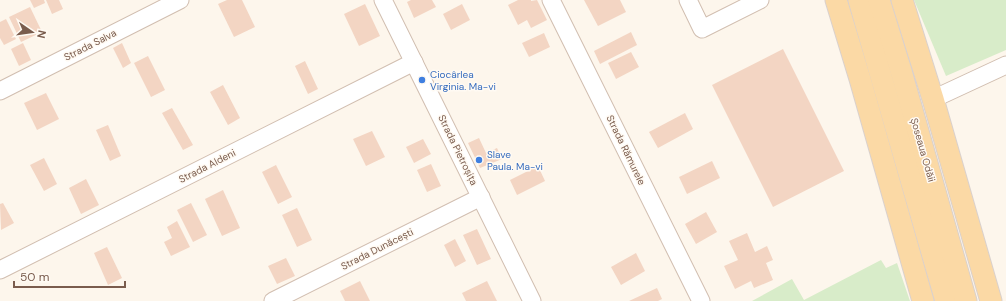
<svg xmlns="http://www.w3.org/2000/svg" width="1006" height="301" viewBox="0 0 1006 301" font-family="'DM Sans',sans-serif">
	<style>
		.green { fill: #d8ecc9 }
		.building { fill: #f3d5c3 }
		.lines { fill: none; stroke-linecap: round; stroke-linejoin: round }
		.minor-casing { stroke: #d1beb0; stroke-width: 19 }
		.major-casing { stroke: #dad1cd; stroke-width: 23 }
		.minor { stroke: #fff; stroke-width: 17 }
		.major { stroke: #fbd9a5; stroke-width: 21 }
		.shop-dot { fill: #3f7fe0; stroke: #fffaf3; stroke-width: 1.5 }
		.labels { text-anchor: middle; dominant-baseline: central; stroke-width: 3; stroke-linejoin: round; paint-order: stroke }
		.street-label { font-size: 10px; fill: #7a5c4d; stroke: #fffaf3 }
		.shop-label { font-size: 10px; fill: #366cbe; stroke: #fffaf3; text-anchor: start }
	</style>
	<rect width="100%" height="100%" fill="#fdf6ec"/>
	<g class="green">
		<polygon points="914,0 1006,0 1006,50 946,76"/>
		<polygon points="881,260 886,268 897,263 910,301 752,301 792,279 804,300"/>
	</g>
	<g class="building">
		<polygon points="30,0 44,0 45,3 34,8"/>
		<polygon points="46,0 59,0 63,9 52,14"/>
		<polygon points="227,0 242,0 255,27 234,37 218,4"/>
		<polygon points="411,0 432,0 436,7 414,18 407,2"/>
		<polygon points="518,0 531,0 531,1 537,0 547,20 531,28 527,20 518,25 508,5"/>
		<polygon points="584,0 620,0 626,12 598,26"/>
		<polygon points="365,4 380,36 359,46 344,14"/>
		<polygon points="462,4 470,20 451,30 443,14"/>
		<polygon points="30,7 42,32 21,42 9,17"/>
		<polygon points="6,19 16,39 4,45 0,38 0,22"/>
		<polygon points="631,32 637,45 600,64 594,51"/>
		<polygon points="544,33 550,47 529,57 522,43"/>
		<polygon points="23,43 31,60 19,66 11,49"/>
		<polygon points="122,43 131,63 123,68 113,48"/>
		<polygon points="783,49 844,171 773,207 712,85"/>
		<polygon points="631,52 639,67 616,79 608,63"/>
		<polygon points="148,56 165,90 151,97 134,63"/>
		<polygon points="305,61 318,89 308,94 295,66"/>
		<polygon points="223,85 240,118 228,125 210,92"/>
		<polygon points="46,93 59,119 37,130 24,103"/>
		<polygon points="172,108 193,145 183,150 162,113"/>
		<polygon points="685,113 693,129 658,148 649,132"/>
		<polygon points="108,125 121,156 110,161 96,130"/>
		<polygon points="372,131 385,157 366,166 353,139"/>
		<polygon points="479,138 486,153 497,148 502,159 480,168 468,143"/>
		<polygon points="423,139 431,154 414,163 406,147"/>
		<polygon points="44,158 57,184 44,191 30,165"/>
		<polygon points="712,161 720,178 687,194 679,177"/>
		<polygon points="431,164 441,186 427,192 417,170"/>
		<polygon points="276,165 292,197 278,204 262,172"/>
		<polygon points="538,166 545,181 517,195 510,180"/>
		<polygon points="86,179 99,205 81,214 69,188"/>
		<polygon points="223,190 240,228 222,236 205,199"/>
		<polygon points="3,203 14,223 1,230 0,204"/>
		<polygon points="191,203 207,235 193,242 177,210"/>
		<polygon points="297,208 312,240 297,247 282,215"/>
		<polygon points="706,212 717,232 696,244 685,224"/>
		<polygon points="177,221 190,247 171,256 164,242 172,238 167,227"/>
		<polygon points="477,229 491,259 477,265 463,235"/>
		<polygon points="747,233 755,252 767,246 773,260 766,263 773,280 754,288 751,281 735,289 724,266 738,260 729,241"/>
		<polygon points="455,239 466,261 455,267 444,245"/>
		<polygon points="107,247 122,278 108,285 94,253"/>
		<polygon points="636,253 645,271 621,285 611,267"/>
		<polygon points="286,258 295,276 277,284 268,266"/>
		<polygon points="360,281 370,301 345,301 340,291"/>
		<polygon points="487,281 497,301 466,301 462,293"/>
		<polygon points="657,288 662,299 658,301 629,301"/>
	</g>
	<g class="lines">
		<g class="minor-casing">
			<g id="minor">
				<polyline points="383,0 532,301"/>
				<polyline points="551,0 701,301"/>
				<polyline points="688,0 702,29 760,0"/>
				<polyline points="0,91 180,0"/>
				<polyline points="933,99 1006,65"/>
				<polyline points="0,270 414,62"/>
				<polyline points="273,301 481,197"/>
			</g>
		</g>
		<g class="major-casing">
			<g id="major">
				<polyline points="836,0 860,79 923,301"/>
				<polyline points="859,0 946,301"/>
				<polyline points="879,0 901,71 966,301"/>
				<polyline points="902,0 933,99 991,301"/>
			</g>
		</g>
		<use href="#minor" class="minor"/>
		<use href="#major" class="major"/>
	</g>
	<g class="shop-dot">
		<circle cx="422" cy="80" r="4"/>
		<circle cx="479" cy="160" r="4"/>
	</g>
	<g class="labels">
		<g class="street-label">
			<text transform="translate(90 45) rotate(-27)">Strada Salva</text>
			<text transform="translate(458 150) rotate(64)">Strada Pietroșița</text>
			<text transform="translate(626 150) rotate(64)">Strada Rămurele</text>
			<text transform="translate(923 150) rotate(74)">Șoseaua Odăii</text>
			<text transform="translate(207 166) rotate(-27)">Strada Aldeni</text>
			<text transform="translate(377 249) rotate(-27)">Strada Dunăcești</text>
		</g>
		<g class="shop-label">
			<text x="430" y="74">Ciocârlea<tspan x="430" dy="12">Virginia. Ma-vi</tspan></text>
			<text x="487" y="154">Slave<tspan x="487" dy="12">Paula. Ma-vi</tspan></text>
		</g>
	</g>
	<g transform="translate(32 32) rotate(103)" stroke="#fffaf3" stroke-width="3" paint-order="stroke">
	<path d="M0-3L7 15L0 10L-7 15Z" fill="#7a5c4d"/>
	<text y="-6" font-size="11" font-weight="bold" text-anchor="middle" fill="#7a5c4d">N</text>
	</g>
	<path d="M14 281v6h111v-6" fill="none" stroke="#7a5c4d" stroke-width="2"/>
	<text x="20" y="281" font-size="12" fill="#7a5c4d" stroke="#fffaf3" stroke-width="3" paint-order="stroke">50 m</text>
</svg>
